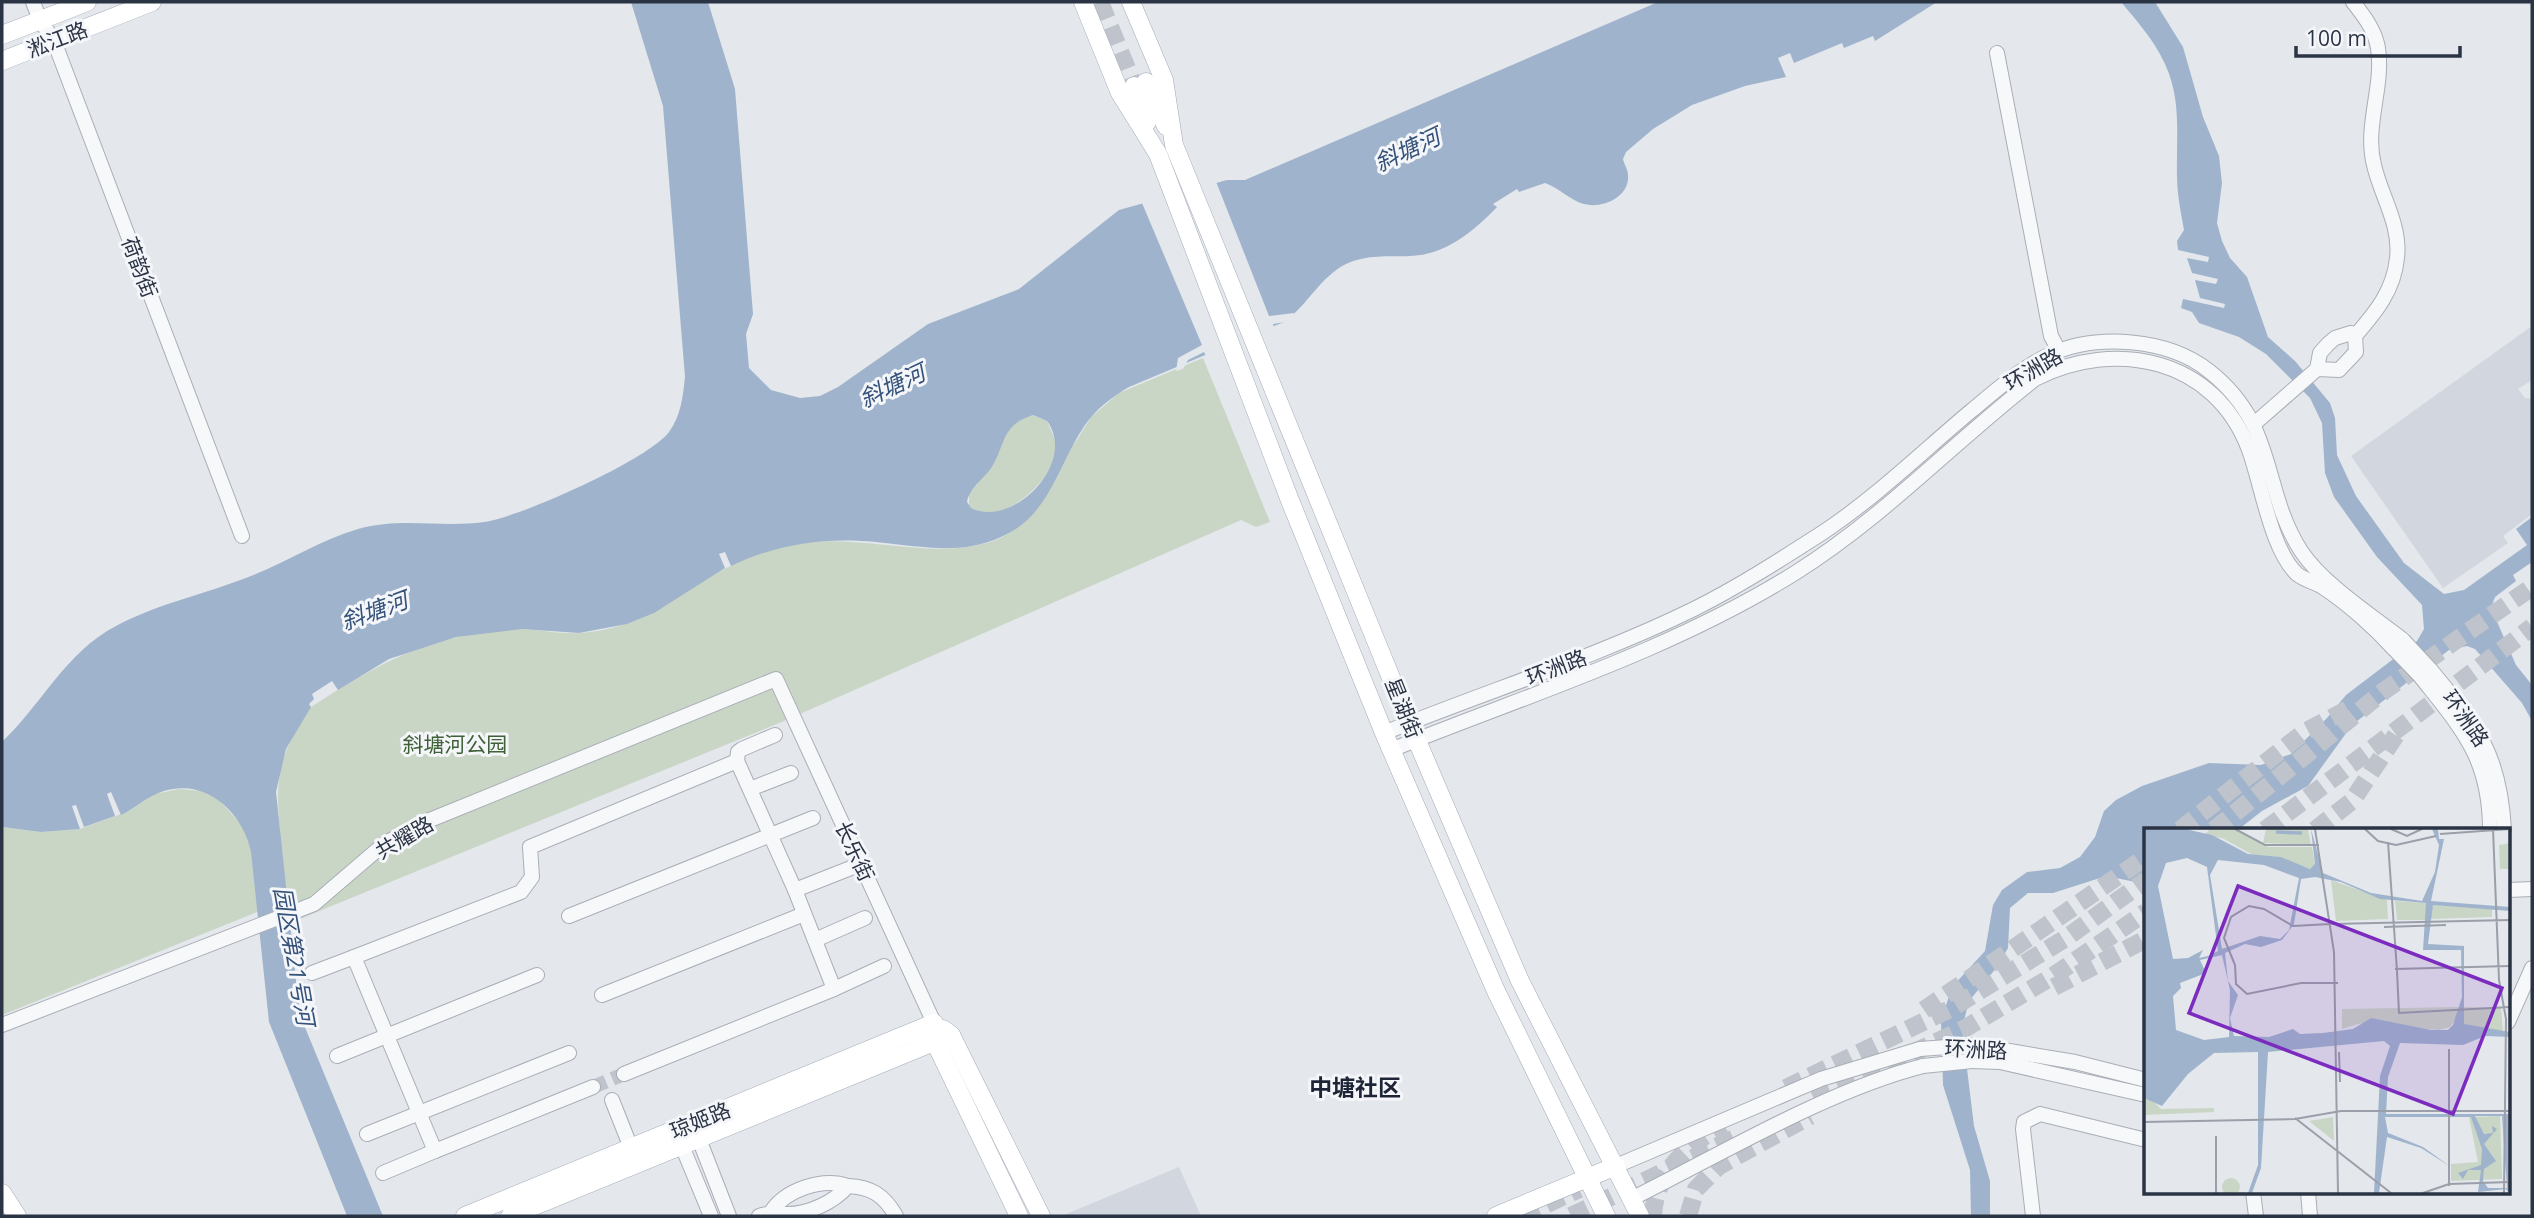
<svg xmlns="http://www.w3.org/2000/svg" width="2534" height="1218" viewBox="0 0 2534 1218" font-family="'Open Sans','Noto Sans SC',sans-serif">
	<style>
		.built { fill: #d2d6de }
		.green { fill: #c9d6c5 }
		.water { fill: #9fb4cc; fill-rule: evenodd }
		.pier { fill: #e4e7ec }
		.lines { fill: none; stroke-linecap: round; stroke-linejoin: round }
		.minor-tunnel { stroke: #bfc3cb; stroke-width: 14; stroke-dasharray: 14 7; stroke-linecap: butt }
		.major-tunnel { stroke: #bfc3cb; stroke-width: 18; stroke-dasharray: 18 9; stroke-linecap: butt }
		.minor-casing { stroke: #a9aeb7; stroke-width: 16 }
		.major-casing { stroke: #a3abb8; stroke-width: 19 }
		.minor { stroke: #f7f8fa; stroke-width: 14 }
		.major { stroke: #fff; stroke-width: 18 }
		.minor-bridge-casing { stroke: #a9aeb7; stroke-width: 16; stroke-linecap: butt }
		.minor-bridge { stroke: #f7f8fa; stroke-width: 14 }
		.labels { text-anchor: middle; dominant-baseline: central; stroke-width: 6; stroke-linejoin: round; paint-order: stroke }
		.street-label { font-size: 21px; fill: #2b3445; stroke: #f4f6f9 }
		.park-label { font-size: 21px; fill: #3f6138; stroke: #f4f6f9 }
		.water-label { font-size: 23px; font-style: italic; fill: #34527a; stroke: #f4f6f9 }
		.neighbourhood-label { font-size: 23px; font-weight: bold; fill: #1d2536; stroke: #f4f6f9 }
		.inset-river { fill: none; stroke: #9fb4cc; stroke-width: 3.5 }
		.inset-road { fill: none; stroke: #9a9fa9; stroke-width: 2 }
		.view { fill: #7b2cbf; fill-opacity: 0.15; stroke: #7b2cbf; stroke-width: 3.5 }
		.inset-edge { fill: none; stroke: #2b3445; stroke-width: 3.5 }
	</style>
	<rect width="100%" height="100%" fill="#e4e7ec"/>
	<g class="built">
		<polygon points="2532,326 2532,380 2518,389 2525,398 2532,399 2532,514 2503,536 2508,543 2443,588 2351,456"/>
		<polygon points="1179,1167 1201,1216 1064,1215"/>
	</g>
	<path class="green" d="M1203 358 1270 522 1256 527 1241 520 784 721 290 923 287 900 2 1015V827L41 832 80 829 129 811 155 794 179 789 201 791 218 799 240 823 280 829C274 776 281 750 311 707 380 662 436 631 521 629 537 629 552 633 568 633 588 634 612 629 631 622 653 615 670 601 690 588 725 567 761 549 802 543 865 534 937 562 996 540 1027 528 1034 500 1049 472 1032 494 999 526 969 507V494C976 484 985 477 991 467 1006 444 1000 426 1032 415L1047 421 1057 444 1051 468 1075 443 1091 417 1119 393Z"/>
	<g class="water">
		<path d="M631 2H708L735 89 753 314 746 334 749 368 771 390 800 398 820 396 838 387 928 324 1019 289 1119 210 1227 180H1245L1658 2H1937L1875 41 1873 36 1844 48 1842 43 1794 63 1790 53 1778 58 1786 77 1745 86 1692 105 1653 129 1626 152 1623 159C1624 164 1628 170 1628 175 1630 197 1602 209 1584 204 1573 202 1559 188 1545 183L1519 192 1517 189 1493 204 1497 207C1473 232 1445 255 1410 256 1387 257 1368 254 1346 264 1320 277 1308 305 1284 322L1129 387C1112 397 1096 409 1085 425 1057 466 1050 516 1001 537 960 556 919 546 876 542 825 537 777 544 731 566L725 552 719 554 725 568 654 613 627 624 579 633 522 629 456 637 389 659 338 690 332 681 312 694 314 699 309 704 311 707 286 749 276 792 298 999 304 1025 383 1216H347L269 1022 251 852C243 812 206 778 164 791 147 796 136 808 121 815L111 792 107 794 115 816 84 827 76 805 72 806 80 829 41 832 2 827V742C41 705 67 651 116 626 159 603 206 594 251 576 287 562 320 540 358 529 401 517 442 528 484 522 520 517 648 460 669 432 681 416 683 396 685 377L663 106ZM1033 415 1047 421C1078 463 1012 529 971 508L967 502C970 486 985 479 993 465 1006 442 1002 425 1033 415Z"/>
		<path d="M2121 2H2155L2183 47 2203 117 2219 156 2222 183 2217 223 2222 241 2230 258 2247 277 2268 337 2295 361 2330 403 2335 418 2337 455 2356 496 2404 563 2444 594 2464 590 2527 545 2516 529 2532 517V562L2513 575 2516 581 2495 597 2491 608 2516 665 2532 685V721L2522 703 2475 649 2467 646 2449 650 2352 725 2308 786 2262 811 2239 829 2146 830 2145 884 2116 878H2100L2053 893H2028L2010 908 2008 948 1997 967 1969 1001 1962 1028 1974 1126 1990 1181V1216H1971L1970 1170 1943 1085 1941 1021 1952 987 1985 951 1993 905 2002 890 2027 872 2060 868 2080 857 2095 837 2104 811 2116 800 2142 786 2209 763 2261 765 2291 754 2327 718 2346 695 2417 641 2424 629 2422 605 2377 557 2334 497 2325 473 2322 423 2310 398 2266 354 2239 337 2199 323 2192 312 2181 308 2183 299 2224 308 2225 304 2200 298 2195 280 2216 284 2218 279 2192 273 2187 258 2208 262 2209 257 2178 250 2177 241 2184 230C2181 212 2177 195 2177 176 2176 138 2182 100 2165 64 2154 40 2137 21 2121 2Z"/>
	</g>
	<polygon class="pier" points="1215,179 1269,316 1294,313 1292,321 1273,324 1275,330 1208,360 1204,352 1188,360 1183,369 1176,371 1178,358 1202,345 1142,203"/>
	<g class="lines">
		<polyline class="minor-tunnel" points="593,1087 624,1074"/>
		<g class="major-tunnel">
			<polyline points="1100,2 1134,86"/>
			<polyline points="2180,830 2303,733 2352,707"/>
			<polyline points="2214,830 2384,691 2532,587"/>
			<polyline points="2265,830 2532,627"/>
			<polyline points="2315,830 2352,801 2396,735"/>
			<polyline points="2054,987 2146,939"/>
			<polyline points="1924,1010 2146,857"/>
			<polyline points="1786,1088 1950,1009 2066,938 2146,880"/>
			<polyline points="1814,1099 1964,1029 2053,976 2146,912"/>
			<polyline points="1522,1216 1579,1189"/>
			<polyline points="1571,1216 1735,1138"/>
			<path d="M1653 1216C1655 1171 1688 1146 1723 1124"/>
			<polyline points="1688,1216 1696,1189 1719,1166 1810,1116"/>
		</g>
		<g class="minor-casing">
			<g id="minor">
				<polyline points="33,2 40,20 54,41 242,536"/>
				<path d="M2353 2C2364 16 2375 30 2378 48 2384 87 2364 126 2374 165 2381 196 2401 225 2397 258 2394 290 2376 312 2355 336"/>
				<polyline points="1997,53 2051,336 2059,351"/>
				<polyline points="2317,369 2339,370 2356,352 2355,336"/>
				<polyline points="2254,424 2317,369 2320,353 2328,344 2335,338 2351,333 2355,336"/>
				<path d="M2430 669C2477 726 2500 753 2504 830"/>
				<path d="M2420 676C2462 729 2490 758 2490 830"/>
				<path d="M1384 733C1487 691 1594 658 1694 609 1738 587 1780 560 1822 533 1875 498 1922 452 1971 411 1995 391 2021 368 2049 355 2096 333 2168 338 2209 371 2278 425 2261 489 2301 551 2323 584 2371 615 2403 640"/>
				<path d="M1391 750C1527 695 1670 651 1795 573 1883 518 1954 442 2035 379 2115 338 2215 358 2249 450 2261 482 2271 550 2297 574 2303 579 2313 582 2321 586 2346 602 2374 627 2394 649"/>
				<polyline points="737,761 738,752 742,749 775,735"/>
				<polyline points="750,789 791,773"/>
				<polyline points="2508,890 2532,889"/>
				<polyline points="569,916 813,818"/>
				<polyline points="815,940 865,918"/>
				<polyline points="312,973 354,957"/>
				<polyline points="834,989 884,966"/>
				<polyline points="602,995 804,914"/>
				<polyline points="2508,1022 2532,968"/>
				<polyline points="2,1025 314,904 384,844 420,824 776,679 934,1023"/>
				<polyline points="1974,1045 2075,1062 2146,1080"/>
				<polyline points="337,1056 537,975"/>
				<polyline points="1972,1061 2000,1062 2146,1095"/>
				<polyline points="624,1074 834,989 795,890"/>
				<polyline points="593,1087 435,1151 354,957 521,892 532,877 530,847 737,761 795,890 861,864"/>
				<polyline points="612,1100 631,1148"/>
				<polyline points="367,1134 569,1053"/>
				<polyline points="699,1139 729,1216"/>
				<polyline points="682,1146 711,1216"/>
				<polyline points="1616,1166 1821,1079 1920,1049"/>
				<polyline points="383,1173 435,1151"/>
				<path d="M848 1186C871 1187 884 1195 896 1216"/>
				<polyline points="2253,1192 2256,1216"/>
				<polyline points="2308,1192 2310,1216"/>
				<path d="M1631 1199C1722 1154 1826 1091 1923 1066"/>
				<path d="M759 1216C770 1212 776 1214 787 1214 809 1214 834 1202 848 1186 822 1177 785 1190 771 1212"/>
				<polyline points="2033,1216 2023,1129 2024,1122 2040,1114 2146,1140"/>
			</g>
		</g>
		<g class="major-casing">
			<g id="major">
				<polyline points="1083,2 1120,93 1158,154 1289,498 1384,733 1496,991 1606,1216"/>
				<polyline points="1131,2 1164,80 1174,145 1409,722 1520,981 1640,1216"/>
				<polyline points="2,35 87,2"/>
				<polyline points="2,61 152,2"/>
				<polyline points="1146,82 1166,126"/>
				<polyline points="1134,86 1147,122"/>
				<polyline points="943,1029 951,1035 1041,1216"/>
				<polyline points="935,1030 935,1042 1019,1216"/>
				<polyline points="2,1193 17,1216"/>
				<polyline points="465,1216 934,1023"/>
				<polyline points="510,1216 951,1035"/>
				<polyline points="1496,1216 1616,1166"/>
			</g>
		</g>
		<use href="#minor" class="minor"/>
		<use href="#major" class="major"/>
		<g class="minor-bridge-casing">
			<g id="minor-bridge">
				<polyline points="2403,640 2430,669"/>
				<polyline points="2394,649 2420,676"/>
				<polyline points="1920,1049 1974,1045"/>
				<polyline points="1923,1066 1972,1061"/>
			</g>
		</g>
		<use href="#minor-bridge" class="minor-bridge"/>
	</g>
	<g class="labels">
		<g class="street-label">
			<text transform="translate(57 39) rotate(-21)">淞江路</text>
			<text transform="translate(140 267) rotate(69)">荷韵街</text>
			<text transform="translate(2033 369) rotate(-30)">环洲路</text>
			<text transform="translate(1556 667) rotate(-21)">环洲路</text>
			<text transform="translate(1404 708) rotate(68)">星湖街</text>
			<text transform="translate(2466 718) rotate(55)">环洲路</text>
			<text transform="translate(404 837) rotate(-30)">共耀路</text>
			<text transform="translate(855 851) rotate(65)">长乐街</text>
			<text transform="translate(1976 1049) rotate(3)">环洲路</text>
			<text transform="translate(700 1120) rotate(-22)">琼姬路</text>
		</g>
		<g class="park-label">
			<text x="455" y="744">斜塘河公园</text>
		</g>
		<g class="water-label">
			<text transform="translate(1407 149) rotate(-25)">斜塘河</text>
			<text transform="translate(892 385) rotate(-25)">斜塘河</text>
			<text transform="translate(374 610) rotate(-20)">斜塘河</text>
			<text transform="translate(295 956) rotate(80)">园区第21号河</text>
		</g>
		<g class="neighbourhood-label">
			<text x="1355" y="1087">中塘社区</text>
		</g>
	</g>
	<g transform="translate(2144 828)">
		<rect width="366" height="366" fill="#e4e7ec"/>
		<path d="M66 1H89L124 19H168L171 37 166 41 136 29 109 27 78 10 59 8ZM122 1H164L167 17 119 15ZM366 15V41H356L355 17ZM187 52 243 72 244 91 192 93ZM251 73 282 75V92H253ZM289 77 348 81V89L285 91ZM316 179 357 180 359 204 322 197 313 189 306 199 295 202 249 198 227 190 219 195H228L220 202 217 195 198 201V181ZM5 269 17 281 70 280V284L0 287V270ZM356 288 358 351 307 353V336L334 334 325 289ZM189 289 190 313 165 293ZM78 359a9 9 0 1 1 18 0a9 9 0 1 1-18 0Z" fill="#c9d6c5"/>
		<path d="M0 1H41L68 7 104 26 137 29 166 41 171 36 167 1 179 45 227 65 278 73 291 44 295 17 288 1H294L295 11H300L287 73 366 79V83L289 77 284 116 320 118V196L366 204V209L341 208 319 217 256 215 244 249 242 286H366L365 365 362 361 334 364 337 342H324L319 351 314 345 337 337 338 321 327 289H241L244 305 279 319 307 339 277 320 243 309 235 365H230L236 248 246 218 240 213 124 224 117 340 108 365H104L114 337V224L70 225 44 246 18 278 0 270ZM43 30 63 39 74 123 64 128 55 130 59 122 44 130 29 131 14 58 22 35ZM74 32 120 37 155 50 145 102 136 111 116 108 78 121 66 47ZM171 49 197 54 236 71 282 75 279 122H317L318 169 309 197 304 202H287L227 190 209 201 179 205 156 206 149 201 125 209 90 208 86 190 94 167 84 153 81 125 101 116 117 119 138 112 150 96 157 51ZM78 127 86 162 85 209 60 212 32 202 29 168 37 160 36 155 62 145 56 132ZM331 288H358L363 360H344L339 353 340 341 352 333 340 316 353 301 348 298 349 305 340 306Z" fill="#9fb4cc" fill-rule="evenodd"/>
		<path class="inset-river" d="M132 4 158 5"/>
		<path class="inset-road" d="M91 1 121 17H175M171 1 190 124 194 365M221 1 234 13 252 17 292 8M247 1 263 8 278 1M349 1 355 152 362 191 360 365M296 6 366 1M244 14 253 143M186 96 149 98 120 81 105 78 87 89 80 110 91 137 92 156 103 166 157 155H194M187 96 366 92M240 99 302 97M251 141 366 138M253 143 255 185 366 179M305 221V358M195 224 196 254M151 290 247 365M0 294 151 291 197 283H366M72 308V365M279 365 305 356 366 354"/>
		<path class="view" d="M94 58 358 160 309 286 45 185Z"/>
		<rect width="366" height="366" class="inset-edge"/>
	</g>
	<rect width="2534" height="1218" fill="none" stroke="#2b3445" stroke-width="7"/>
	<path d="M2296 46v10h164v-10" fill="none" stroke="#2b3445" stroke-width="3.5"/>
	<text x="2306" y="46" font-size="21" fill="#2b3445" stroke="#f4f6f9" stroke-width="5" paint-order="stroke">100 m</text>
</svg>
